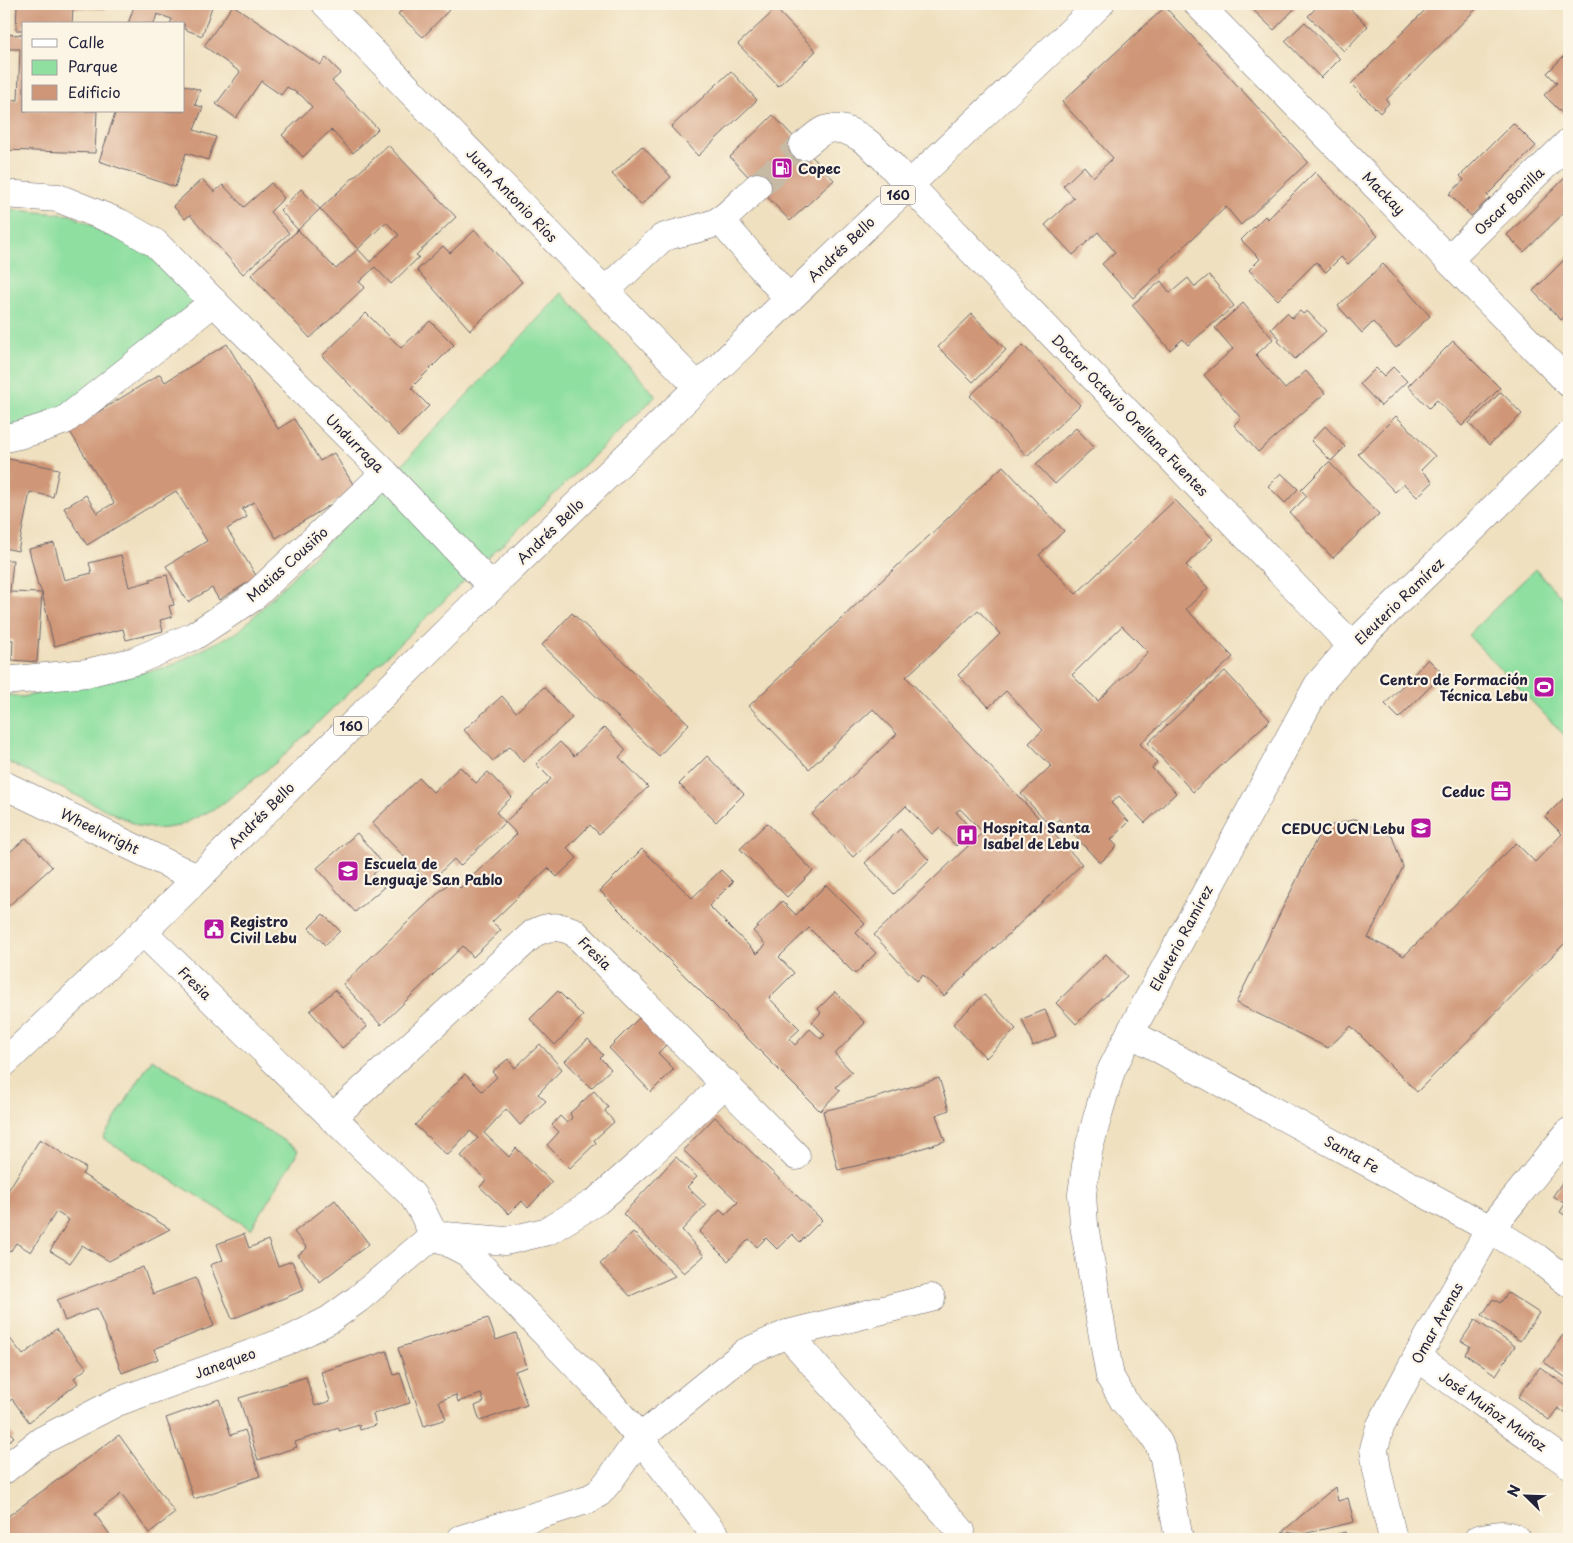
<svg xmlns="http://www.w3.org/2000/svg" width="1573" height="1543" viewBox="0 0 1573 1543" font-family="'Playpen Sans',sans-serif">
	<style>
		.green { fill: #8edfa0; stroke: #58806e }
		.building { fill: #cf9677; fill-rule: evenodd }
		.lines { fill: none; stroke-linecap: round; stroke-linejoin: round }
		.minor-tunnel { stroke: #c6baa5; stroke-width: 28; stroke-dasharray: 28 14; stroke-linecap: butt }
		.minor-casing { stroke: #6a6469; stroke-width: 29 }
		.major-casing { stroke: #6a6469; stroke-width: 29 }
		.minor { stroke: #fff; stroke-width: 28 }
		.major { stroke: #fff; stroke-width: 28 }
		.labels { text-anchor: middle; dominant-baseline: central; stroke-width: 4.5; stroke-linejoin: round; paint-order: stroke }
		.shield { fill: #fcf5e5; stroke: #63616e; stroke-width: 1 }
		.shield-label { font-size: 12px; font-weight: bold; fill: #22223b }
		.poi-label { font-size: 14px; font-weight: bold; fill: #22223b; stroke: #fcf5e5; text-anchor: start }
		.street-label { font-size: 14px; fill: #22223b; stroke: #fcf5e5 }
	</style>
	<rect width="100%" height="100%" fill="#fcf5e5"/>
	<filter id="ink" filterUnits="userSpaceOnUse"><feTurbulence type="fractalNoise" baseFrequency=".02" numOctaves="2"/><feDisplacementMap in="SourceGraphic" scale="10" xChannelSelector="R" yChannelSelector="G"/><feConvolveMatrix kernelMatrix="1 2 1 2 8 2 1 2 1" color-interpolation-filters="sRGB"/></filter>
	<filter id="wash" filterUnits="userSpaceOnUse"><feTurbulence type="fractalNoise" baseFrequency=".0096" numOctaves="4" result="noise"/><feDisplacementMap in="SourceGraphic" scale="20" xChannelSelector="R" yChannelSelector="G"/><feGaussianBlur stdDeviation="1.12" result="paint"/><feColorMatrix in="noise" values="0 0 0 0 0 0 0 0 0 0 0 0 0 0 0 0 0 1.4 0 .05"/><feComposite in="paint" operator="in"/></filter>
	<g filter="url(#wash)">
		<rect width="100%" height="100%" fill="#efe0bf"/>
		<g class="green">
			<polygon points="4,209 71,215 169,264 199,298 60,413 4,429"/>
			<polygon points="562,293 656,396 278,761 218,807 179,826 158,829 139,826 4,760 4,694 22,697 168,667 239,631 369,500"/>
			<polygon points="1535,569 1569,605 1569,740 1468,635"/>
			<polygon points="152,1059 299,1150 251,1229 103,1138"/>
		</g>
		<g id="blocks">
			<g class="building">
				<polygon points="17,4 106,4 105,9 73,8 72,24 24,24 24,30 16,30"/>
				<polygon points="128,4 213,4 202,36 184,29 184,24 170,24 172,19 157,14 154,24 128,24 134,6"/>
				<polygon points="408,4 442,4 449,10 423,37 398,14"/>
				<polygon points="1247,4 1299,4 1274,30"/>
				<polygon points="1320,4 1345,4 1368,26 1344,51 1308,16"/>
				<polygon points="1431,4 1481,4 1386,100 1389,103 1380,113 1351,84"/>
				<polygon points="233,5 320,65 326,58 341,73 332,81 378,129 353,153 331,130 303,157 282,135 312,107 302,96 287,87 281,95 261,81 236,118 216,104 240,72 204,46"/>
				<polygon points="1165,7 1308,162 1241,225 1226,207 1160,269 1162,271 1133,298 1102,264 1115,252 1098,232 1073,255 1045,225 1074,198 1063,186 1084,166 1093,177 1113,158 1062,102"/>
				<polygon points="776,9 816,51 778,86 738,44"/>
				<polygon points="1305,22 1340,59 1321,78 1285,41"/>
				<polygon points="4,34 24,35 24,111 97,111 95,153 4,150 4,99 18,100 20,49 4,49"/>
				<polygon points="1569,51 1569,108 1563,114 1544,95 1557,83 1547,73"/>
				<polygon points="731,71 757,100 698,156 671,127"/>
				<polygon points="184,85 200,90 195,105 203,107 194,130 216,137 208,160 186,153 175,187 99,161 116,111 184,111"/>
				<polygon points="773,115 834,180 790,221 730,157"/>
				<polygon points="1513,123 1536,146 1487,195 1490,198 1471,216 1449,194 1464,180 1460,176"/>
				<path d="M388 145 456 217 416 255 419 257 391 284 375 267 359 282 365 287 310 338 251 275 298 230 336 269 358 249 320 209ZM386 222 399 235 370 262 358 249Z"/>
				<polygon points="642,146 671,177 641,205 612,174"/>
				<polygon points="1315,172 1378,236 1348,264 1341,257 1326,272 1316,262 1278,300 1249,270 1260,259 1241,240 1265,216 1268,219"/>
				<polygon points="1568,175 1569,177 1569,208 1524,252 1507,235"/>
				<polygon points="202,179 214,192 223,185 244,207 271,183 284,198 270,212 289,233 243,274 190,215 185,219 173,206"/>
				<polygon points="301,189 320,209 298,230 280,210"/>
				<polygon points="475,230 522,282 470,330 417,270 443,246 450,253"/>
				<polygon points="1569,255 1569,312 1561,320 1533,291"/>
				<polygon points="1383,264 1430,316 1396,348 1373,322 1362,333 1338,306"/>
				<polygon points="1209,275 1234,306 1188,345 1183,339 1170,350 1132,305 1161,281 1170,293 1188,278 1195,287"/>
				<polygon points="1243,303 1273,339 1256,355 1285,389 1306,371 1325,393 1258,452 1234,425 1241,418 1204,375 1233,349 1215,328"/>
				<polygon points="1300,311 1303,314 1307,311 1326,331 1295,359 1278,341 1280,339 1271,329 1287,313 1292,318"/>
				<polygon points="366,313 401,348 430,321 454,345 411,388 429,406 399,436 322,356"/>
				<polygon points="972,314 1006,350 973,382 938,347"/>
				<polygon points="1453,341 1500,388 1462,426 1437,400 1429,408 1408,386"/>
				<polygon points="227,344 278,429 294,419 320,461 334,453 356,489 276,538 254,502 242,509 247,517 227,529 257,577 219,600 212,588 188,602 166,566 207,541 176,491 87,545 64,508 86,495 97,513 114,503 69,430 160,374 165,382"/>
				<polygon points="1023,345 1080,405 1027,456 970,396"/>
				<polygon points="1393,367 1407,381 1381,406 1360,384 1376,368 1384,376"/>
				<polygon points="1501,392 1522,414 1489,445 1469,423"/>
				<polygon points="1396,416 1435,456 1421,470 1433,482 1417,497 1404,484 1395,492 1358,454"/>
				<polygon points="1325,426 1345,447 1331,461 1311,441"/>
				<polygon points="1076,428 1094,447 1055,484 1036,464"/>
				<polygon points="4,458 59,469 53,497 30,492 18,551 4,548"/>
				<polygon points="1329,462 1379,514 1333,558 1290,513 1307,496 1301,490"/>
				<path d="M1003 466 1064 531 1039 555 1076 594 1175 500 1213 539 1186 565 1208 588 1186 609 1233 657 1140 744 1157 762 1152 768 1176 793 1145 823 1119 796 1111 803 1129 822 1111 840 1117 846 1100 863 1059 819 1051 826 1021 794 1051 766 1029 743 1043 730 1006 691 989 707 958 675 1000 634 978 610 906 677 1082 864 944 996 923 975 917 981 874 935 983 832 960 809 956 812 972 830 956 846 939 828 932 834 906 806 853 857 812 814 897 734 873 709 809 769 749 706ZM1122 626 1148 652 1098 701 1072 675Z"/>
				<polygon points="1281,473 1298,489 1285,503 1268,486"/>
				<polygon points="54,543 64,580 92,573 89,563 121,555 129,587 151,581 150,579 167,575 174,605 169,606 172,617 160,620 163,631 126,640 123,629 54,646 42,593 37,662 12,660 13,640 4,639 4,560 13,560 10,592 42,593 39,586 38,586 29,549"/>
				<polygon points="572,613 689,724 659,756 542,645"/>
				<polygon points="1428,659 1443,674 1399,718 1385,704"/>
				<polygon points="1225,671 1270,720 1193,792 1148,743"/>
				<polygon points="544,687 572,718 523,762 510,746 493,761 464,730 502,696 516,712"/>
				<polygon points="605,727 626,750 619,757 648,787 599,834 590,825 567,848 577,858 557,877 548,868 492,922 501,930 473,957 463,946 381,1025 343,984 452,880 460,888 517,834 505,822 551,779 536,764 560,742 574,756"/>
				<polygon points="707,756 744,794 716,822 679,784"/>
				<polygon points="460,767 476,783 488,772 512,797 496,812 505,822 460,866 454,859 429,883 372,823 419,778 433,792"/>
				<polygon points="1569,793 1569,939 1417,1092 1351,1026 1328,1048 1236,1003 1322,828 1356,819 1392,836 1403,867 1368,938 1404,956 1516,843 1535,862 1562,834 1545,817"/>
				<polygon points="767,823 813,871 787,897 740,849"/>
				<polygon points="900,829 929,860 894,894 865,863"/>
				<polygon points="357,833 384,865 373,874 384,887 355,912 317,868"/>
				<polygon points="26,838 52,867 4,910 4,857"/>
				<polygon points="642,849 692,898 721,870 733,882 709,906 757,954 766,945 753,931 782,901 796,915 826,885 865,924 856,933 876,953 855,974 809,928 779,957 794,973 769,998 800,1029 789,1039 795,1045 810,1029 821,1039 825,1035 812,1022 821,1013 818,1009 835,992 865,1023 835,1054 852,1072 836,1087 840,1090 820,1111 600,891"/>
				<polygon points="323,914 340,931 325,945 309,928"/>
				<polygon points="1106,954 1127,976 1076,1024 1056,1003"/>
				<polygon points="335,990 367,1027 342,1048 310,1011"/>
				<polygon points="558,991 583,1016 555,1045 530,1019"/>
				<polygon points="984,995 1016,1029 986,1058 953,1024"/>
				<polygon points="1045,1010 1056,1036 1033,1046 1022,1019"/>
				<polygon points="643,1014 670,1041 658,1053 674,1069 651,1092 609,1048"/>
				<polygon points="588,1039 603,1055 600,1058 611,1069 591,1088 565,1061"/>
				<polygon points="540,1044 562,1069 538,1094 546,1101 520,1125 506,1109 484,1133 509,1157 516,1148 552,1182 528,1208 522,1201 509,1214 480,1187 486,1180 461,1156 478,1138 470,1131 447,1155 415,1125 465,1074 482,1091 497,1077 492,1072 508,1059 515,1068"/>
				<polygon points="939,1078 949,1110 936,1115 945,1141 894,1157 838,1170 823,1111 875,1098"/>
				<polygon points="594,1091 608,1107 605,1111 614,1122 594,1140 596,1143 570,1168 547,1145 559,1132 552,1125 560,1116 567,1123 572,1118 570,1113"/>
				<polygon points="715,1117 822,1220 800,1242 792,1234 777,1249 766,1238 757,1247 749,1239 728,1261 699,1232 720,1210 725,1215 738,1202 683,1150"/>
				<polygon points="40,1139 86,1168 82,1174 170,1229 109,1261 82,1245 70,1263 50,1251 69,1220 56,1212 31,1252 16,1243 10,1252 4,1249 4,1197"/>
				<polygon points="676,1157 697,1177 687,1187 706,1205 682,1230 704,1256 684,1273 623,1214"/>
				<polygon points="1569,1172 1569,1218 1560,1212 1565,1204 1553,1196"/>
				<polygon points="335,1200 369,1244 320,1282 298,1255 307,1248 294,1232"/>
				<polygon points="633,1232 675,1276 630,1296 600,1264"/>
				<polygon points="244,1234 249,1248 268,1240 278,1266 292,1261 304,1290 232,1319 210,1265 223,1260 217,1244"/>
				<polygon points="143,1267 153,1294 196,1278 214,1326 154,1349 158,1359 122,1373 97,1308 65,1321 57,1300"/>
				<polygon points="1508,1293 1539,1313 1520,1341 1482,1315 1493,1299 1500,1303"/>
				<polygon points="488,1318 496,1340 516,1333 527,1367 515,1371 527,1405 480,1421 475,1406 484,1402 481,1394 458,1402 456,1395 439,1401 446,1419 424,1426 398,1348"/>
				<polygon points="1475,1320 1515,1346 1496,1375 1465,1354 1470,1346 1461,1341"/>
				<polygon points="56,1329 87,1368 74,1378 78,1383 29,1422 12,1399 4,1406 4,1331 23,1355"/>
				<polygon points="1563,1335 1569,1339 1569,1380 1544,1362"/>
				<polygon points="387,1351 394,1375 400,1373 410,1403 373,1414 376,1425 360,1430 359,1425 339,1431 339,1428 295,1442 297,1447 258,1460 239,1398 306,1377 315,1406 330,1401 321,1372"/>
				<polygon points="1540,1367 1569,1388 1569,1410 1566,1414 1558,1408 1549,1420 1518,1397"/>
				<polygon points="219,1399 231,1435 245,1430 260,1476 194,1499 166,1418"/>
				<polygon points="4,1425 14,1437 4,1445"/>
				<polygon points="119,1435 175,1513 149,1533 121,1494 95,1514 113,1539 4,1539 4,1519"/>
				<polygon points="1335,1487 1338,1501 1348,1498 1354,1522 1303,1534 1282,1532"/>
				<polygon points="1345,1532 1347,1539 1319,1539"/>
			</g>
		</g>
	</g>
	<g filter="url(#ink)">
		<use href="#blocks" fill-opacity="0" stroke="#6a6469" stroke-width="1"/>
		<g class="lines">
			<polyline class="minor-tunnel" points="757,187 803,146"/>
			<g class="minor-casing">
				<g id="minor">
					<polyline points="1198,4 1569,383"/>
					<path d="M803 146C810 141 820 130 829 129 860 124 890 165 909 185L1352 646"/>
					<polyline points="4,194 58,198 120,223 155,243 385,473 492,587"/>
					<polyline points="720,220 789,299"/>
					<polyline points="1449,259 1569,142"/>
					<path d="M605 291 662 238C680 231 701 230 719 221 729 215 748 195 757 187"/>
					<path d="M4 438C25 435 45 427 65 420L214 302"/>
					<polyline points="4,681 87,673 135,661 194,636 252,598 385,473"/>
					<polyline points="143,932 412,1195 421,1209 434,1235"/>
					<polyline points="1130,1033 1490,1229 1537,1258 1569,1283"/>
					<path d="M332 1118 534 933C548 926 559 925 574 932L796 1156"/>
					<polyline points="434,1235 468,1253 594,1384 640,1438 718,1539"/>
					<polyline points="445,1236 506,1241 548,1231 597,1201 647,1157 726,1083"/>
					<polyline points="787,1334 961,1531"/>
					<polyline points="1417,1357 1569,1464"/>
					<polyline points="4,1470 41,1441 117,1402 292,1339 329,1320 358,1299 434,1235"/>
					<polyline points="461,1539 587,1500 599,1493 609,1481 640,1438 746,1352 787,1334 931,1298"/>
					<polyline points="1179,1539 1164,1458 1159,1444 1153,1434 1124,1401 1110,1377 1084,1225 1082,1194 1088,1152 1099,1111 1111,1071 1130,1033 1318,685 1352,646 1569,435"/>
					<polyline points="1393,1539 1377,1470 1374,1449 1380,1427 1417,1357 1490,1229 1569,1132"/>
					<path d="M1478 1539C1491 1537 1505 1531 1516 1539"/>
				</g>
			</g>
			<g class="major-casing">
				<g id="major">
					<polyline points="326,4 698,387"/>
					<polyline points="4,785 197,878"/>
					<polyline points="4,1063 143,932 492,587 789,299 1100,4"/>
				</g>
			</g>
			<use href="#minor" class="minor"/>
			<use href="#major" class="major"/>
		</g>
	</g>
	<defs>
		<g id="fuel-square" transform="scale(1.125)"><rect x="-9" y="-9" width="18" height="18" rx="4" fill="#b5179e" stroke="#fcf5e5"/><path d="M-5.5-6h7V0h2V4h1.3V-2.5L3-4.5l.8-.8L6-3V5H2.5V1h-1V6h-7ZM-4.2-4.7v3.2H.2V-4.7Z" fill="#fff"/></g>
		<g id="stadium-square" transform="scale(1.125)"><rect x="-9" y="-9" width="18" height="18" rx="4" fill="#b5179e" stroke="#fcf5e5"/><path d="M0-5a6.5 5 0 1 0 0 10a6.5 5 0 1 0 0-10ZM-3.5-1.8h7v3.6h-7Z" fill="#fff"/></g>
		<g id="office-square" transform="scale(1.125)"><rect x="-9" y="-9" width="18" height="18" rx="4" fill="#b5179e" stroke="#fcf5e5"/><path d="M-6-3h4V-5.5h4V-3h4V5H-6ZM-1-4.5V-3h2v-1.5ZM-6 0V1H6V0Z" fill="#fff"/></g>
		<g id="university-square" transform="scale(1.125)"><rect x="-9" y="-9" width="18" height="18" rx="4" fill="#b5179e" stroke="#fcf5e5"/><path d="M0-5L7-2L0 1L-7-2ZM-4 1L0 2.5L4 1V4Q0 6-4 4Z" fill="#fff"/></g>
		<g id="hospital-square" transform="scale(1.125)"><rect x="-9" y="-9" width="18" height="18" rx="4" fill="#b5179e" stroke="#fcf5e5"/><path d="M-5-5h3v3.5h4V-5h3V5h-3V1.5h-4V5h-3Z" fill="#fff"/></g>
		<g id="school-square" transform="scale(1.125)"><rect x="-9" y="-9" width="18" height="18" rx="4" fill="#b5179e" stroke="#fcf5e5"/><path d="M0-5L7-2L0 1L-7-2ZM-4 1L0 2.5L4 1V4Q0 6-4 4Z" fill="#fff"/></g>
		<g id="civic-square" transform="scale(1.125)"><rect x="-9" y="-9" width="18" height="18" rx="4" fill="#b5179e" stroke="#fcf5e5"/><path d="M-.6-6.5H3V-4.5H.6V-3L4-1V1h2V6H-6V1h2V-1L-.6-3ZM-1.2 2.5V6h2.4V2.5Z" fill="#fff"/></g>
	</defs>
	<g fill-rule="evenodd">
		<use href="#fuel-square" x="782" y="168"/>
		<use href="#stadium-square" x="1544" y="687"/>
		<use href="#office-square" x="1501" y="791"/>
		<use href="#university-square" x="1421" y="828"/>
		<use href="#hospital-square" x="967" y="835"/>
		<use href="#school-square" x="348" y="871"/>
		<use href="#civic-square" x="214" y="929"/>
	</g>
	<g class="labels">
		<g class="shield">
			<rect x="880.5" y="185.5" width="35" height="19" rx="4"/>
			<rect x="333.5" y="716.5" width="35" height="19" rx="4"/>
		</g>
		<g class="shield-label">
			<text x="898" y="195">160</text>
			<text x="351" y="726">160</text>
		</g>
		<g class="poi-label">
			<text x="798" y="168">Copec</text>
			<text x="1528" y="679" text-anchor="end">Centro de Formación<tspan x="1528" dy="16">Técnica Lebu</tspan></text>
			<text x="1485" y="791" text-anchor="end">Ceduc</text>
			<text x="983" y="827">Hospital Santa<tspan x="983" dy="16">Isabel de Lebu</tspan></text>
			<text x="1405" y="828" text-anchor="end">CEDUC UCN Lebu</text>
			<text x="364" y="863">Escuela de<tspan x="364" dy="16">Lenguaje San Pablo</tspan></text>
			<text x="230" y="921">Registro<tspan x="230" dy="16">Civil Lebu</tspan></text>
		</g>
		<g class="street-label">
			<text transform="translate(1384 193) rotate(45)">Mackay</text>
			<text transform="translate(512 195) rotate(46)">Juan Antonio Ríos</text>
			<text transform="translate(1509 201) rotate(-44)">Oscar Bonilla</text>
			<text transform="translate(841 249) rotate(-44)">Andrés Bello</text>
			<text transform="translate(1130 415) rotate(46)">Doctor Octavio Orellana Fuentes</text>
			<text transform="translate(355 443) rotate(45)">Undurraga</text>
			<text transform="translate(550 531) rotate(-44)">Andrés Bello</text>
			<text transform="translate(287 564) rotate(-42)">Matias Cousiño</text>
			<text transform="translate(1399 601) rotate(-44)">Eleuterio Ramírez</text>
			<text transform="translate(261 815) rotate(-45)">Andrés Bello</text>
			<text transform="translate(100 831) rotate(26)">Wheelwright</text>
			<text transform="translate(1181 938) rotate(-62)">Eleuterio Ramírez</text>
			<text transform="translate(595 953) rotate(45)">Fresia</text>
			<text transform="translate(195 983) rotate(45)">Fresia</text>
			<text transform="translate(1352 1154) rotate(29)">Santa Fe</text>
			<text transform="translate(1437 1323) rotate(-61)">Omar Arenas</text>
			<text transform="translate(225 1363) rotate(-20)">Janequeo</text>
			<text transform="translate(1493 1411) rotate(35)">José Muñoz Muñoz</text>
		</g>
	</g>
	<rect width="1573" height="1543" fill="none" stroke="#fcf5e5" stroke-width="20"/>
	<rect x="22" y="22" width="162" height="90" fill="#fcf5e5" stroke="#a5a1a1"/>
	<rect x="32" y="39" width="25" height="8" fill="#ffffff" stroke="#a5a1a1"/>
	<text x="68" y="48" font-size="15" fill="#22223b">Calle</text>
	<rect x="32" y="60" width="25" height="15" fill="#8edfa0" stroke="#a5a1a1"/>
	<text x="68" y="72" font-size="15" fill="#22223b">Parque</text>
	<rect x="32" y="85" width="25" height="15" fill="#cf9677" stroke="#a5a1a1"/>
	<text x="68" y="98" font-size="15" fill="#22223b">Edificio</text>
	<g transform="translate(1526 1496) rotate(293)" stroke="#fcf5e5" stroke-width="4" paint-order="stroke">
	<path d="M0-4L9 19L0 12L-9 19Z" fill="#22223b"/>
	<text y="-8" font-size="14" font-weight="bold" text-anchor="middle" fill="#22223b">N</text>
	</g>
</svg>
